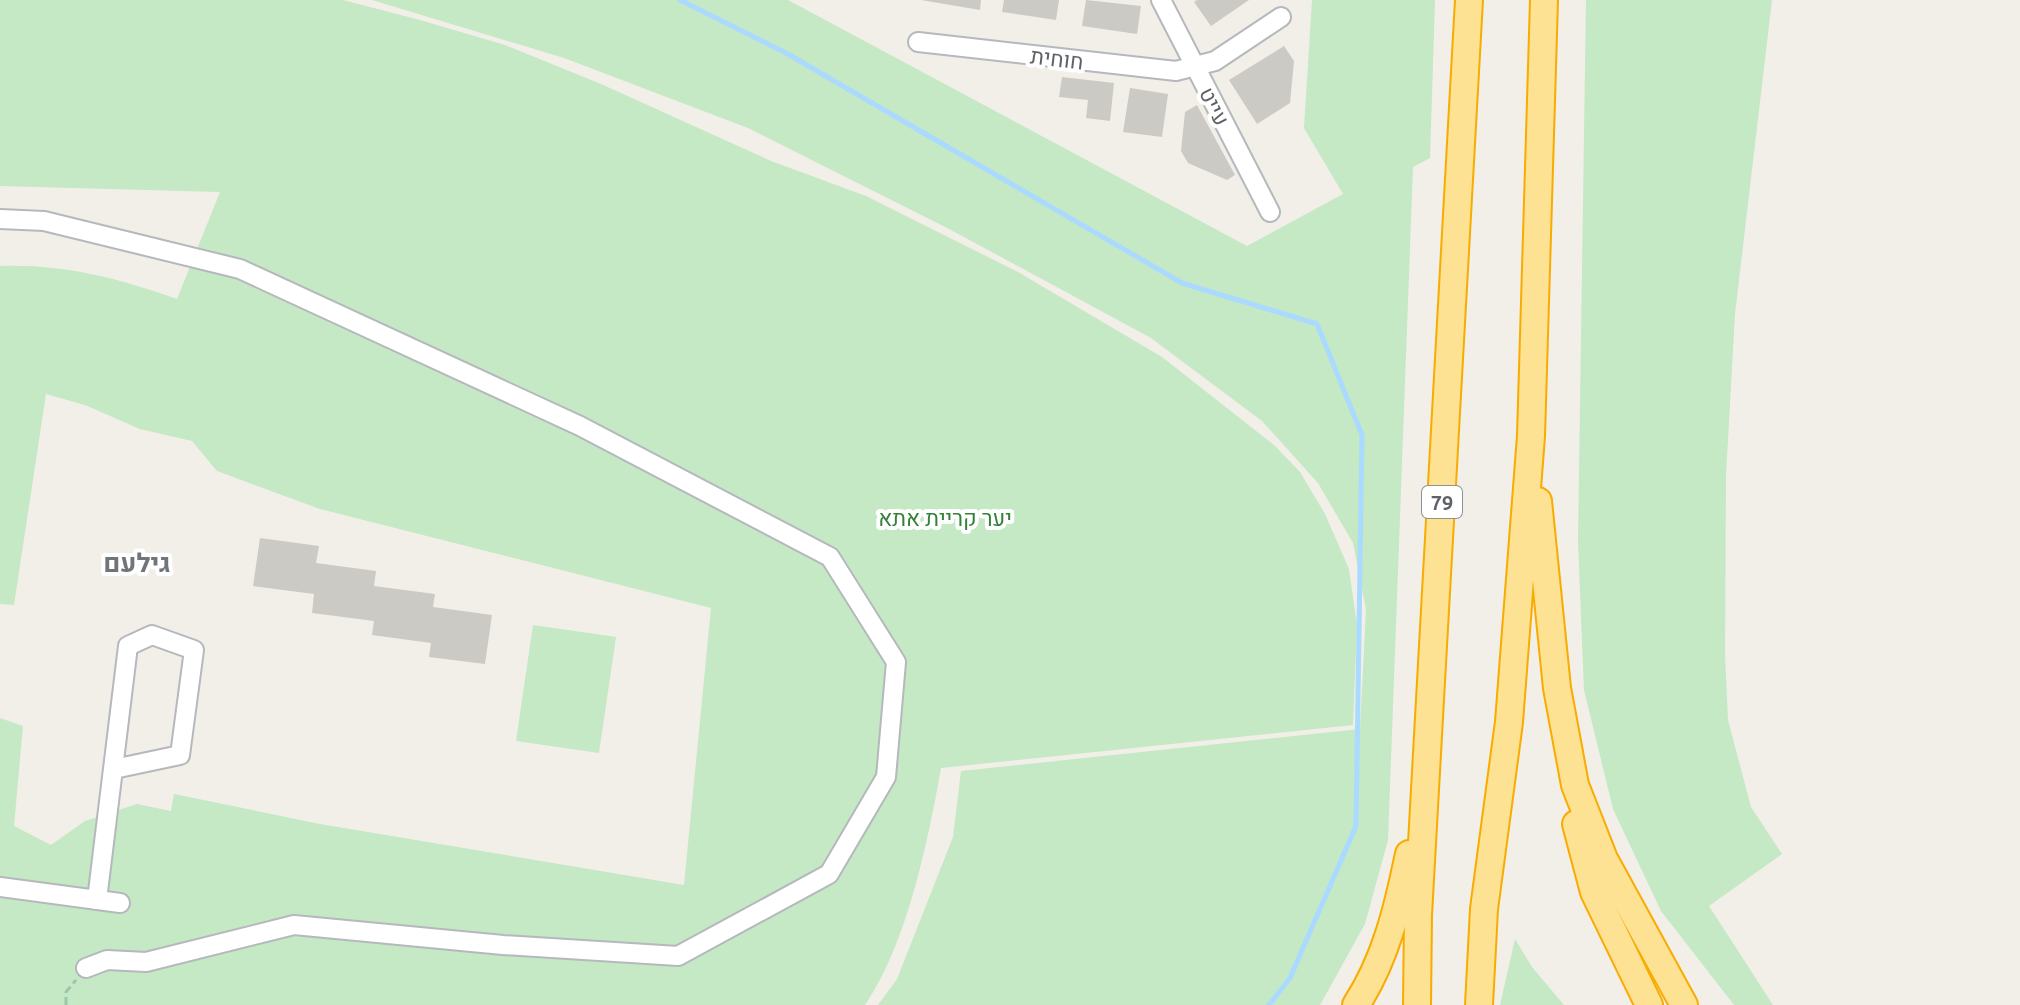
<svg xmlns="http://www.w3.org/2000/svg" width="2020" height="1005" viewBox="0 0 2020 1005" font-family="Ubuntu,Heebo,sans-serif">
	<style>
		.green { fill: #c5e8c5 }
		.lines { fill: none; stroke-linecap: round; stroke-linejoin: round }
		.stream { stroke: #aadaff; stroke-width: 5 }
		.building { fill: #cccac5 }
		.minor-casing { stroke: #b5b8bc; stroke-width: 22 }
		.highway-casing { stroke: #f9ab00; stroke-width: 30 }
		.path { stroke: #9cc7a9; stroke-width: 3; stroke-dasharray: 8 4; stroke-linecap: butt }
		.minor { stroke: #fff; stroke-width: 18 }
		.highway { stroke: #fde293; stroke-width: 26 }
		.labels { text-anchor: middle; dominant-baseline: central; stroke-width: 8; stroke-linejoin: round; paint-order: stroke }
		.shield { fill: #fff; stroke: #8f9295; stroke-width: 2 }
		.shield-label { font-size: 20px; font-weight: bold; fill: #5f6368 }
		.street-label { font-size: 22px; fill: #5f6368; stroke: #fff }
		.park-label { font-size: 22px; fill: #348238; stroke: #fff }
		.quarter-label { font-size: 26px; font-weight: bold; fill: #70757a; stroke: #fff }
	</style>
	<rect width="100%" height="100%" fill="#f1efe8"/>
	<g class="green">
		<path d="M0 0H343L420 20 505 45 601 84 771 161 866 196 1018 272 1162 357 1274 445 1300 472 1325 514 1349 569 1357 625 1353 725 941 768C928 841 907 944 865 1005H0V718L23 726 14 826 51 845 85 821 137 804 171 811 174 794 320 824 684 885 711 608 320 509 217 471 192 441 140 429 85 405 46 394 14 605 0 604V266C66 264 116 278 177 299L220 192 0 186Z"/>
		<polygon points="372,0 788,0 1247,246 1343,194 1304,128 1312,0 1435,0 1430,158 1413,167 1388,840 1365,924 1320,1005 878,1005 897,979 953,837 961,771 1360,729 1366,609 1353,543 1318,483 1262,421 1151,338 951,230 748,128 564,58"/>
		<polygon points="1586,0 1772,0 1735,314 1726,475 1725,656 1728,720 1751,807 1782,854 1709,906 1773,1005 1734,1005 1661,911 1613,809 1584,690 1578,542"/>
		<polygon points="533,625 616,637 599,753 516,741"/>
		<polygon points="1515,939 1532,967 1564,1005 1500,1005"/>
	</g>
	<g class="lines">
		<polyline class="stream" points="680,0 786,53 1182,283 1317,324 1362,435 1356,826 1290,978 1269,1005"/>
	</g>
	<g class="building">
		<polygon points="921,0 981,0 980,10"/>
		<polygon points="1004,0 1059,0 1056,20 1002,12"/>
		<polygon points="1086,0 1141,6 1137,34 1082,26"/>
		<polygon points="1197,0 1249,0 1211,26 1194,2"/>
		<polygon points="1284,46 1294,61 1290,103 1257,124 1229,80"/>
		<polygon points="1062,77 1114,83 1110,121 1086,118 1088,100 1059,97"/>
		<polygon points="1130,88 1168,94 1162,137 1123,132"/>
		<polygon points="1197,105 1235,175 1227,180 1188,163 1181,151 1185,112"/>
		<polygon points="260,538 319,546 316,563 376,571 374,586 435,594 433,607 492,615 485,664 429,657 431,643 372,635 374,621 312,613 314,594 253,586"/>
	</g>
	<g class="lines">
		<g class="minor-casing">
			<g id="minor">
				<polyline points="1161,0 1270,212"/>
				<polyline points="918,42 1176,71 1215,61 1281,17"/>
				<polyline points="0,219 44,221 240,269 580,426 830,557 896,662 886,777 829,874 678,956 503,945 294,925 146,962 107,960 86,968"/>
				<polyline points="0,887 120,903"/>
				<polyline points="97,900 128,646 152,635 194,650 180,755 114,769"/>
			</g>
		</g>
		<g class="highway-casing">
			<g id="highway">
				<polyline points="1538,501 1557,688 1575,785 1604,859 1684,1005"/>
				<polyline points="1576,824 1594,892 1649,1005"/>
				<path d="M1356 1005C1386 959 1398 907 1409 854"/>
				<polyline points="1417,1005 1418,915 1469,0"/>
				<polyline points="1479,1005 1484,909 1509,722 1531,436 1544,0"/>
			</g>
		</g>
		<polyline class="path" points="66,1005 66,992 76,980"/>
		<use href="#minor" class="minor"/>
		<use href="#highway" class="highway"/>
	</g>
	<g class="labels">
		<rect class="shield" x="1422" y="486" width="40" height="32" rx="6"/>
		<g class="shield-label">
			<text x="1442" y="502">79</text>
		</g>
		<g class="street-label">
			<text transform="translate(1057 58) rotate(7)">חוחית</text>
			<text transform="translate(1215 106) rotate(63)">עייט</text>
		</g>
		<g class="park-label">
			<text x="945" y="517">יער קריית אתא</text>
		</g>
		<g class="quarter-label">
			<text x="137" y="562">גילעם</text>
		</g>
	</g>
</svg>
